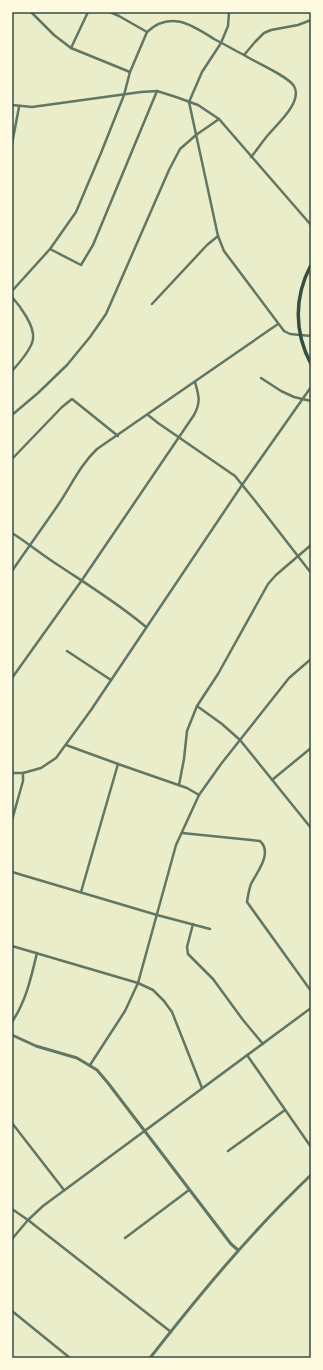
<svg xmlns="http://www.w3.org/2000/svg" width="323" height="1370" viewBox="0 0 323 1370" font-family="'Noto Serif',serif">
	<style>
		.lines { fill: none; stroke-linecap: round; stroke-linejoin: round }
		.minor { stroke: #617663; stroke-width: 2.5 }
		.tertiary { stroke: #617663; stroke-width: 3 }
		.secondary { stroke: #344e41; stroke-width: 3.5 }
		.neatline { fill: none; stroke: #344e41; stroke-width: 1.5 }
	</style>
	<rect width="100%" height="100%" fill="#e9edc9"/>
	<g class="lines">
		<g class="minor">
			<polyline points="31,12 54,35 71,48 130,72"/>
			<polyline points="110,12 119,16 147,32"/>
			<polyline points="229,12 228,26 221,43 202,72 189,102 218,236 224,251 284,331 290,334 311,336"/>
			<polyline points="71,48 88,12"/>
			<path d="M244 55C255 62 288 76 294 86 303 102 277 124 268 135 262 142 257 150 251 157"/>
			<polyline points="12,105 32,107 141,92 157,91 176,97 198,105 219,119 311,225"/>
			<polyline points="12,144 19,107"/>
			<polyline points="50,249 81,265 93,245 157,91"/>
			<path d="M12 291 50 249 76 212 101 153 124 95 130 72 147 32C170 10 192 25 214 39 224 44 234 50 244 55L255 42 264 33 271 30 298 25 311 20"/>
			<path d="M12 297C20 306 35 326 33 339 32 349 19 363 12 371"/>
			<polyline points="152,304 207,245 218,236"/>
			<polyline points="261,378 281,391 294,397 311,401"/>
			<polyline points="12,415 38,393 67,365 90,337 106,314 169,170 180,149 196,135 219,119"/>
			<polyline points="148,415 158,423 235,476 256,502 311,573"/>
			<polyline points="12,459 62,407 72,399 118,436"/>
			<path d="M12 533C28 543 42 555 58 565 88 585 119 604 146 627"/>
			<path d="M12 571C27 549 43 527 58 505 71 486 80 465 97 449L278 324"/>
			<polyline points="67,651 111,680"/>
			<path d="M12 678 82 580 194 415C201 402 199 396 195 382"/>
			<polyline points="197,706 222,724 240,740 311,828"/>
			<polyline points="66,745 118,764 187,788 199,795"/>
			<polyline points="12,773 23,773 41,768 56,758 91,710 242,485 311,387"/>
			<polyline points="272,780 311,748"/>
			<polyline points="179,785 184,759 187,731 197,706 218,674 268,584 276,575 311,545"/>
			<polyline points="12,820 23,781 23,773"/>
			<path d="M182 833 260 841C273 853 257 872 251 884 249 889 248 896 247 902L311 991"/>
			<polyline points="12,872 157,915 210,929"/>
			<polyline points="81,892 118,764"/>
			<polyline points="193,924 187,947 188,954 213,979 243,1020 263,1044"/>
			<polyline points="12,946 138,983 153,990 164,1001 172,1012 202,1088"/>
			<path d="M12 1022C26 1001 31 978 37 953"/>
			<polyline points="247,1055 311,1147"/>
			<polyline points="90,1065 125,1011 138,983 176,845 199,795 221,764 289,678 311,659"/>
			<polyline points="12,1123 64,1190"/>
			<polyline points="228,1151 285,1110"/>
			<polyline points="12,1209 28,1220 171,1332"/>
			<polyline points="125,1238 189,1190"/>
			<polyline points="12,1239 28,1220 43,1206 311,1008"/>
			<polyline points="12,1311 70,1358"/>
		</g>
		<g class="tertiary">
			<polyline points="12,1035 36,1046 77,1058 97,1070 108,1083 231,1244 238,1250"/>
			<path d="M150 1358C200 1294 252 1231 311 1175"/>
		</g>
		<path class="secondary" d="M311 265C294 297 294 332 311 364"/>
	</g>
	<rect width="323" height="1370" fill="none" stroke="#fefae0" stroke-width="26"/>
	<rect x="13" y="13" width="297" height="1344" class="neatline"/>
</svg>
